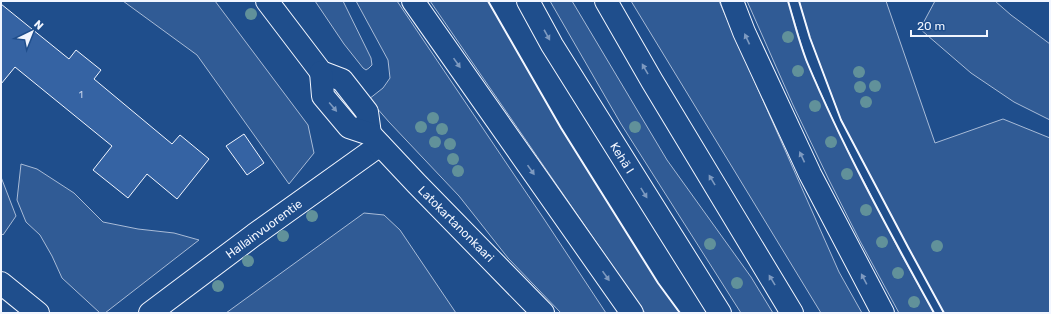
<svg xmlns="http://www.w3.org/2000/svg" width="1051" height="314" viewBox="0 0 1051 314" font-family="Rubik,sans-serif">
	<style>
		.built { fill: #305b95; stroke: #a8bbd7 }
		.building { fill: #3563a3; stroke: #f2f6ff }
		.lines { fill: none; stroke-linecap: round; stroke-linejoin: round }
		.street-casing { stroke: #f2f6ff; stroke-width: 24 }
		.secondary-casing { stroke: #f2f6ff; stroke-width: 24 }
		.highway-casing { stroke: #f2f6ff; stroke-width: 24 }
		.street { stroke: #1f4e8c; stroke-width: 22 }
		.secondary { stroke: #1f4e8c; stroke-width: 22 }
		.highway { stroke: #1f4e8c; stroke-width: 22 }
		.wall { stroke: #f2f6ff; stroke-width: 2 }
		.tree { fill: #61919a }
		.oneway { fill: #7e9ac0 }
		.labels { text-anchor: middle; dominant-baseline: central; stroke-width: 3; stroke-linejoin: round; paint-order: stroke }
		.number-label { font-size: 10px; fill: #c3d1e8 }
		.street-label { font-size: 12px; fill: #f2f6ff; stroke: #1f4e8c }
	</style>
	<rect width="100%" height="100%" fill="#1f4e8c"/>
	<g class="built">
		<polygon points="123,1 215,1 308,125 314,153 289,184 197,55"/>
		<polygon points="315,1 343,1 371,58 372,65 369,68 366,70 363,68 344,44"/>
		<polygon points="356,1 397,1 544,219 606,313 561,313 508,258 459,196 389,122 369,99 383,88 390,78 388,60"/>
		<polygon points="430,1 488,1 561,128 658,283 680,313 645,313"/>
		<polygon points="550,1 572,1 667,160 751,277 773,313 741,313 621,124"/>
		<polygon points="631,1 719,1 839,272 862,313 821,313"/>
		<polygon points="747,1 788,1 806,60 838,131 901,254 934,313 899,313 860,241 829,180 793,105"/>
		<polygon points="799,1 886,1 935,143 1003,119 1050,138 1050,313 944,313 908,247 841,120 810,38"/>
		<polygon points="935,1 995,1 1011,15 1050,44 1050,120 1014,102 971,73 920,29"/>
		<polygon points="21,164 37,169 74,193 103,222 138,229 174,233 199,240 105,313 100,313 62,278 52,256 40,235 26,222 17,200"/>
		<polygon points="1,177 16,216 3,235 1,233"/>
		<polygon points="364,213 384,215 400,230 456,313 226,313"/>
	</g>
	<g class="building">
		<polygon points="1,4 69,59 76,50 101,70 94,79 172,144 180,135 209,159 177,199 147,174 128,198 93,170 112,146 15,67 1,84"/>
		<polygon points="244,134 264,163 247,175 226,146"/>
	</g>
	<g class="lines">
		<g class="street-casing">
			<g id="street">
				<polyline points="1,283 38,313"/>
				<polyline points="150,313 254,235 380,145"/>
			</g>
		</g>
		<g class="secondary-casing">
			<g id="secondary">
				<polyline points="267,1 321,72 342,80 367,112 370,134"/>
				<polyline points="321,72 323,96 349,127 370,134 416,183 543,313"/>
			</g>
		</g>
		<g class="highway-casing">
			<g id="highway">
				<polyline points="413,1 632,313"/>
				<polyline points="528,1 552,45 720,313"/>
				<polyline points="606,1 652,81 792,313"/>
				<polyline points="732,1 744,32 810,174 883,313"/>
			</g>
		</g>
		<use href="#street" class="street"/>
		<use href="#secondary" class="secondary"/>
		<use href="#highway" class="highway"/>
		<g class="wall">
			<polyline points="488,1 561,128 658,283 680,313"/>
			<path d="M788 1C794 21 799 42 807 62 843 148 889 231 934 313"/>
			<polyline points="799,1 810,38 841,120 908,247 944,313"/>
		</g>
	</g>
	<g class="tree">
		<circle cx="251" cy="14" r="6"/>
		<circle cx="788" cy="37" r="6"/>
		<circle cx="798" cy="71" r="6"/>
		<circle cx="859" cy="72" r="6"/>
		<circle cx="875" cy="86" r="6"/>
		<circle cx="860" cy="87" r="6"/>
		<circle cx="866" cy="102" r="6"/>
		<circle cx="815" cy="106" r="6"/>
		<circle cx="433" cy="118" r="6"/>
		<circle cx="421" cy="127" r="6"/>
		<circle cx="635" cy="127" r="6"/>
		<circle cx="442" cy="129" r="6"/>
		<circle cx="435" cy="142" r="6"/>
		<circle cx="831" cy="142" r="6"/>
		<circle cx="450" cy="144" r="6"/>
		<circle cx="453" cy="159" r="6"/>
		<circle cx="458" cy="171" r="6"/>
		<circle cx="847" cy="174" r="6"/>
		<circle cx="866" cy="210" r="6"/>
		<circle cx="312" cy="216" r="6"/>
		<circle cx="283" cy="236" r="6"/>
		<circle cx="882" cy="242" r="6"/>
		<circle cx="710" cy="244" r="6"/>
		<circle cx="937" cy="246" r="6"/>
		<circle cx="248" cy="261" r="6"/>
		<circle cx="898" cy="273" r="6"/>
		<circle cx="737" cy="283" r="6"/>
		<circle cx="218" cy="286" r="6"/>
		<circle cx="914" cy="302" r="6"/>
	</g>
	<defs><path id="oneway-solid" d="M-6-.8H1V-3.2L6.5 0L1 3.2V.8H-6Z"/></defs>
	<g class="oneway">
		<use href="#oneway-solid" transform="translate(547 35) rotate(61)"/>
		<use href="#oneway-solid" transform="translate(747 39) rotate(-115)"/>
		<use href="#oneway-solid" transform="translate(457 63) rotate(55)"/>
		<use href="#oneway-solid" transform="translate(645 69) rotate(-120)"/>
		<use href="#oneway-solid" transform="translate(333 107) rotate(50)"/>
		<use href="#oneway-solid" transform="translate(802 157) rotate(-115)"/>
		<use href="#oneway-solid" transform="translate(531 170) rotate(55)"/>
		<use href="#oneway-solid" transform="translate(712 180) rotate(-121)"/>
		<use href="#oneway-solid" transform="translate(644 193) rotate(58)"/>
		<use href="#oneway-solid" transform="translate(606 276) rotate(55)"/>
		<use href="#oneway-solid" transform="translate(864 279) rotate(-118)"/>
		<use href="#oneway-solid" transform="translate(772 280) rotate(-121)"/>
	</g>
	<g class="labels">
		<g class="number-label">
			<text x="81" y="95">1</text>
		</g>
		<g class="street-label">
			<text transform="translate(622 158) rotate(58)">Kehä I</text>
			<text transform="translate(456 224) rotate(45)">Latokartanonkaari</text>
			<text transform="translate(264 229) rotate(-36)">Hallainvuorentie</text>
		</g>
	</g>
	<rect width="1051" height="314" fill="none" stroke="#f2f6ff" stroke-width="4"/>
	<g transform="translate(32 32) rotate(43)" stroke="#1f4e8c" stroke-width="3" paint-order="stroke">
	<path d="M0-3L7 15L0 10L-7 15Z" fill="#f2f6ff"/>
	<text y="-6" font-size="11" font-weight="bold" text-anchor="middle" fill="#f2f6ff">N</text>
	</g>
	<path d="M911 30v6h76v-6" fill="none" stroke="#f2f6ff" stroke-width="2"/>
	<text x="917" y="30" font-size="12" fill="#f2f6ff" stroke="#1f4e8c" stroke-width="3" paint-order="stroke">20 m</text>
</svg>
